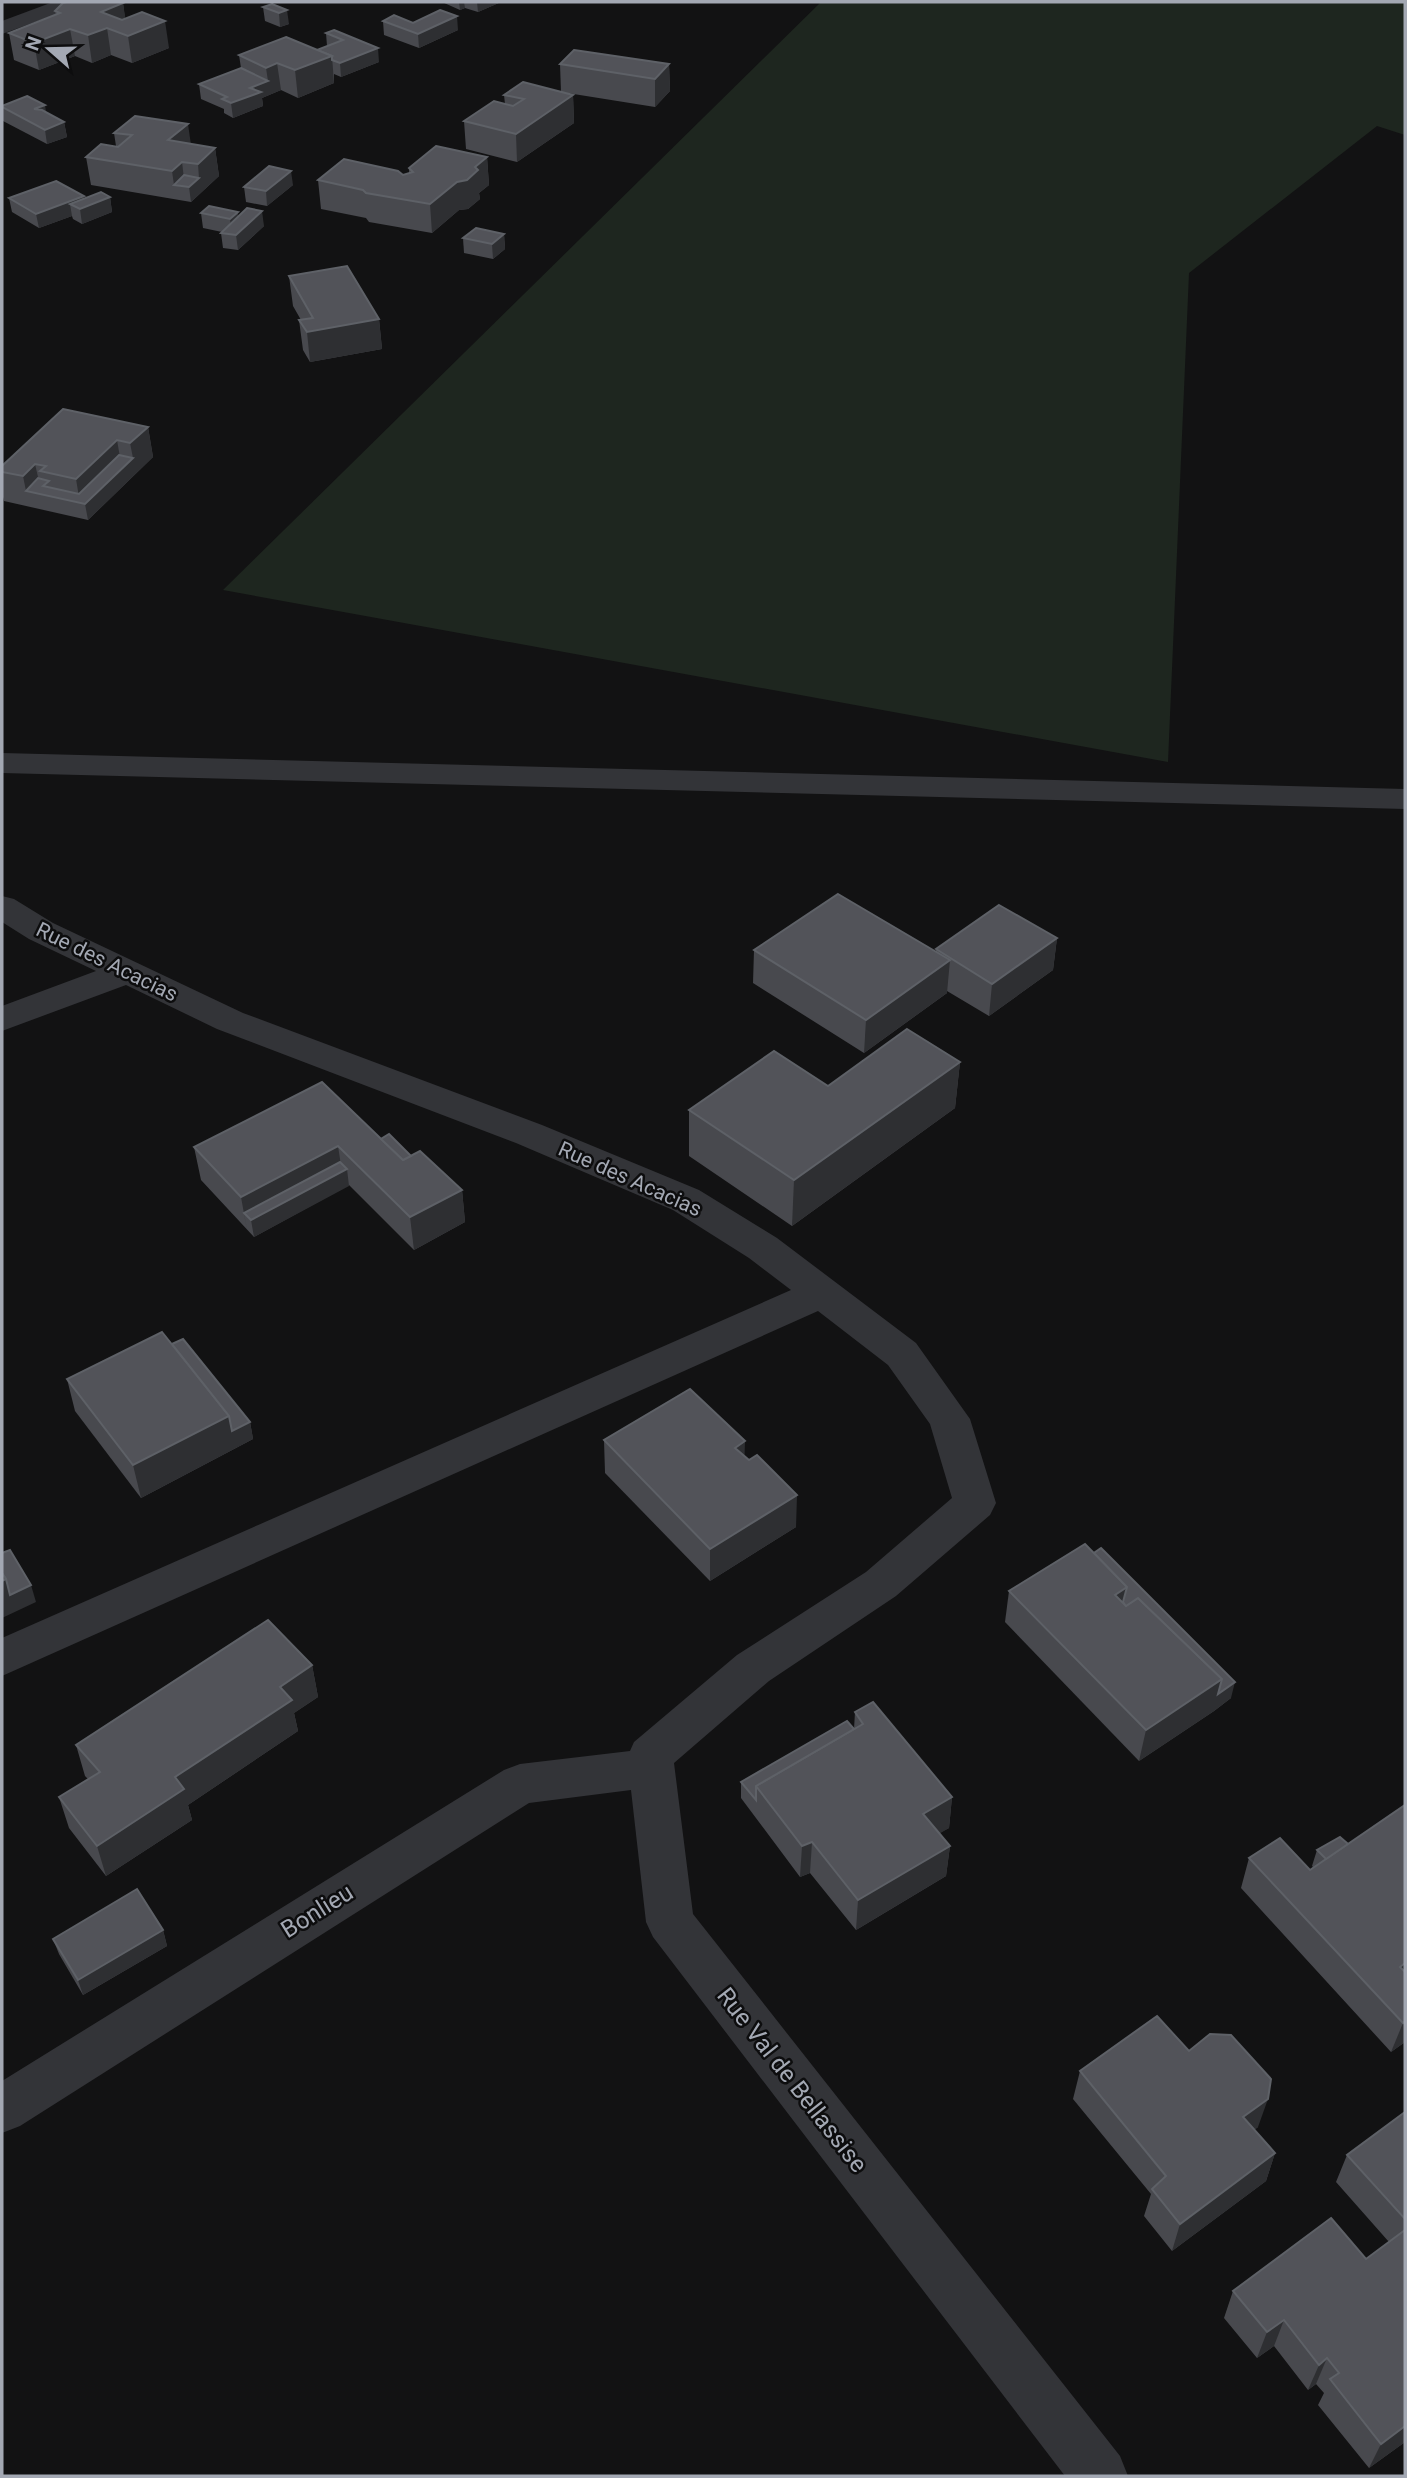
<svg xmlns="http://www.w3.org/2000/svg" width="1407" height="2478" viewBox="0 0 1407 2478" font-family="Roboto,sans-serif">
	<style>
		.green { fill: #1e261f }
		.lines { fill: none; stroke-linecap: round; stroke-linejoin: round }
		.minor { fill: #333438; fill-rule: evenodd }
		.wall { fill: #48494e }
		.shaded-wall { fill: #2e2f32 }
		.building { fill: #525359; stroke: #5e6167; stroke-width: 2 }
		.labels { text-anchor: middle; dominant-baseline: central; stroke-width: 5; stroke-linejoin: round; paint-order: stroke }
		.street-label { font-size: 21px; fill: #a3a8b3; stroke: #0d0d0e }
		.near-street-label { font-size: 24px; fill: #a3a8b3; stroke: #0d0d0e }
	</style>
	<rect width="100%" height="100%" fill="#121213"/>
	<polygon class="green" points="821,2 1405,2 1405,135 1377,126 1189,273 1168,762 223,590"/>
	<g class="lines">
		<g class="minor">
			<polygon points="53,2 83,2 79,6 2,34 2,21"/>
			<polygon points="2,753 1405,789 1405,809 2,773"/>
			<polygon points="2,896 14,899 53,923 243,1013 542,1125 699,1190 777,1238 916,1343 970,1419 996,1503 990,1515 896,1596 769,1681 674,1763 693,1914 1120,2456 1128,2476 1065,2476 653,1937 646,1922 631,1790 529,1803 20,2126 2,2133 2,2081 504,1770 520,1764 630,1751 634,1742 737,1655 866,1572 952,1498 930,1424 888,1365 818,1311 2,1676 2,1638 791,1290 749,1258 673,1210 516,1143 217,1029 126,985 2,1031 2,1006 96,971 29,939 2,922"/>
		</g>
	</g>
	<g class="wall">
		<polygon points="442,2 501,2 478,12 465,8 460,10"/>
		<polygon points="123,3 125,19 169,48 132,63 111,55 92,63 75,56 39,70 14,60 9,33 56,15 55,11"/>
		<polygon points="272,4 289,24 280,27 265,21 263,7"/>
		<polygon points="383,21 413,23 458,30 419,48 384,35"/>
		<polygon points="334,30 379,62 341,77 334,74 334,83 298,98 281,90 262,98 263,106 233,118 224,113 224,109 201,99 199,84 241,68 239,55 317,50 327,46 326,33"/>
		<polygon points="560,64 669,64 670,91 655,107 561,92"/>
		<polygon points="504,95 573,95 574,123 517,162 466,149 464,121 505,104"/>
		<polygon points="2,106 46,112 64,122 67,137 47,144 3,121"/>
		<polygon points="114,133 215,148 219,176 191,202 91,185 86,157 116,146"/>
		<polygon points="487,157 489,185 479,193 480,199 468,209 459,210 432,233 369,222 366,218 321,209 318,180 403,175 409,173 409,168"/>
		<polygon points="293,185 267,206 246,202 244,187"/>
		<polygon points="110,197 112,212 82,224 73,219 72,216 39,228 12,212 9,198 84,198"/>
		<polygon points="201,213 239,216 264,226 238,250 223,248 221,233 222,232 203,228"/>
		<polygon points="504,234 505,249 493,259 464,253 463,238"/>
		<polygon points="289,276 379,319 382,349 310,362 303,350 299,320 301,320 293,306"/>
		<polygon points="148,427 153,457 88,520 4,501 2,493 2,466"/>
		<polygon points="1057,938 1053,970 989,1016 947,991 947,993 864,1053 753,983 754,950 936,952 936,949"/>
		<polygon points="960,1062 955,1108 792,1226 689,1156 689,1110"/>
		<polygon points="381,1139 411,1156 462,1190 465,1222 414,1250 349,1185 254,1237 201,1180 194,1147"/>
		<polygon points="172,1344 250,1422 253,1439 141,1498 75,1411 67,1379"/>
		<polygon points="604,1440 744,1456 796,1527 710,1581 605,1473"/>
		<polygon points="1009,1591 1231,1698 1214,1711 1139,1761 1005,1622"/>
		<polygon points="312,1665 318,1697 294,1713 298,1731 188,1805 192,1820 106,1876 69,1828 59,1797 88,1779 85,1776 76,1745"/>
		<polygon points="855,1712 952,1797 949,1828 939,1833 950,1846 946,1876 856,1930 810,1873 800,1877 741,1798 741,1782 854,1729"/>
		<polygon points="1405,1805 1405,2042 1391,2052 1241,1888 1249,1858 1310,1870 1313,1867 1312,1866 1317,1850 1348,1844"/>
		<polygon points="163,1930 167,1946 83,1995 59,1954 53,1939"/>
		<polygon points="1080,2071 1258,2127 1254,2130 1275,2153 1266,2181 1172,2251 1144,2216 1151,2194 1073,2099"/>
		<polygon points="1405,2112 1405,2442 1369,2468 1318,2405 1324,2393 1316,2384 1308,2390 1274,2346 1257,2358 1224,2318 1233,2291 1366,2259 1389,2242 1336,2182 1347,2155"/>
	</g>
	<g class="shaded-wall">
		<polygon points="459,2 464,2 465,8 460,10"/>
		<polygon points="477,2 501,2 478,12"/>
		<polygon points="123,3 127,30 107,28 111,55 92,63 88,35 101,12"/>
		<polygon points="287,10 289,24 280,27 279,13"/>
		<polygon points="457,16 458,30 419,48 418,34"/>
		<polygon points="165,21 169,48 132,63 128,36"/>
		<polygon points="70,29 75,56 39,70 34,43"/>
		<polygon points="378,48 379,62 341,77 340,63"/>
		<polygon points="332,56 334,83 298,98 295,70"/>
		<polygon points="277,63 281,90 262,98 263,106 233,118 231,103 250,88 268,81 266,68"/>
		<polygon points="669,64 670,91 655,107 655,79"/>
		<polygon points="573,95 574,123 517,162 516,134"/>
		<polygon points="45,105 47,119 34,109"/>
		<polygon points="64,122 67,137 47,144 45,130"/>
		<polygon points="188,124 192,152 168,140"/>
		<polygon points="215,148 219,176 191,202 189,187 199,178 198,164"/>
		<polygon points="487,157 489,185 479,193 480,199 468,209 459,210 432,233 430,204"/>
		<polygon points="182,162 185,187 174,185 172,171"/>
		<polygon points="291,171 293,185 267,206 266,191"/>
		<polygon points="84,196 86,207 110,197 112,212 82,224 80,209 70,204 72,216 39,228 36,214"/>
		<polygon points="262,211 264,226 238,250 236,235"/>
		<polygon points="238,212 240,227 232,234 230,219"/>
		<polygon points="504,234 505,249 493,259 492,244"/>
		<polygon points="379,319 382,349 310,362 307,332"/>
		<polygon points="148,427 153,457 88,520 85,504 80,503 76,479 117,440 122,469 133,458 130,443"/>
		<polygon points="35,464 42,494 26,491 23,476"/>
		<polygon points="1057,938 1053,970 989,1016 992,984"/>
		<polygon points="950,960 947,993 864,1053 866,1020"/>
		<polygon points="960,1062 955,1108 792,1226 794,1180"/>
		<polygon points="338,1146 342,1172 347,1169 349,1186 254,1237 251,1220 244,1213 247,1230 241,1197"/>
		<polygon points="462,1190 465,1222 414,1250 410,1217"/>
		<polygon points="229,1416 250,1422 253,1439 141,1498 133,1465"/>
		<polygon points="745,1441 744,1473 735,1448"/>
		<polygon points="797,1495 796,1527 710,1581 710,1549"/>
		<polygon points="6,1579 31,1585 36,1602 2,1618 2,1581"/>
		<polygon points="1127,1587 1121,1618 1115,1595"/>
		<polygon points="312,1665 318,1697 294,1713 298,1731 188,1805 192,1820 106,1876 97,1846 280,1687"/>
		<polygon points="1222,1679 1235,1682 1231,1698 1214,1711 1139,1761 1146,1730"/>
		<polygon points="952,1797 949,1828 920,1845 923,1814"/>
		<polygon points="812,1842 810,1873 800,1877 802,1846"/>
		<polygon points="950,1846 946,1876 856,1930 858,1900"/>
		<polygon points="163,1930 167,1946 83,1995 78,1980"/>
		<polygon points="1405,1963 1405,1985 1400,1967"/>
		<polygon points="1405,2021 1405,2042 1391,2052 1403,2023"/>
		<polygon points="1268,2099 1258,2127 1234,2146 1243,2117"/>
		<polygon points="1275,2153 1266,2181 1172,2251 1180,2224"/>
		<polygon points="1284,2320 1274,2346 1257,2358 1267,2332"/>
		<polygon points="1327,2358 1316,2384 1308,2390 1319,2365"/>
		<polygon points="1405,2426 1405,2442 1369,2468 1381,2444"/>
	</g>
	<g class="building">
		<polygon points="67,2 119,2 123,3 101,12 122,20 142,12 165,21 128,36 107,28 88,35 70,29 34,43 9,33 60,13 55,11 63,3"/>
		<polygon points="272,4 287,10 279,13 263,7"/>
		<polygon points="440,10 457,16 418,34 383,21 394,15 413,23"/>
		<polygon points="334,30 378,48 340,63 332,60 332,56 317,50 343,40 326,33"/>
		<polygon points="286,37 332,56 295,70 277,63 266,68 239,55"/>
		<polygon points="574,50 669,64 655,79 560,64"/>
		<polygon points="241,68 268,81 250,88 261,92 231,103 222,99 227,97 199,84"/>
		<polygon points="523,82 573,95 516,134 464,121 494,101 513,106 524,99 504,95"/>
		<polygon points="27,96 45,105 34,109 42,110 64,122 45,130 2,107 2,106"/>
		<polygon points="135,116 188,124 168,140 215,148 198,164 182,162 172,171 86,157 101,144 118,147 132,135 114,133"/>
		<polygon points="436,146 487,157 475,167 478,170 467,180 457,182 430,204 366,193 363,190 318,180 344,159 398,171 403,175 413,172 409,168"/>
		<polygon points="269,166 291,171 266,191 244,187"/>
		<polygon points="184,175 199,178 189,187 174,185"/>
		<polygon points="56,181 84,196 36,214 9,198"/>
		<polygon points="101,192 110,197 80,209 70,204"/>
		<polygon points="209,206 238,212 230,219 201,213"/>
		<polygon points="247,208 262,211 236,235 221,233"/>
		<polygon points="476,228 504,234 492,244 463,238"/>
		<polygon points="347,266 379,319 307,332 299,320 313,318 289,276"/>
		<polygon points="63,409 148,427 130,443 117,440 76,479 40,471 46,466 35,464 23,476 2,472 2,466"/>
		<polygon points="119,455 133,458 85,504 26,491 38,478 49,481 43,486 79,494"/>
		<polygon points="838,894 950,960 866,1020 754,950"/>
		<polygon points="999,905 1057,938 992,984 936,949"/>
		<polygon points="907,1029 960,1062 794,1180 689,1110 774,1051 828,1086"/>
		<polygon points="322,1082 403,1160 420,1151 462,1190 410,1217 338,1146 241,1197 194,1147"/>
		<polygon points="389,1134 411,1156 403,1160 381,1139"/>
		<polygon points="340,1162 347,1169 251,1220 244,1213"/>
		<polygon points="162,1332 229,1416 133,1465 67,1379"/>
		<polygon points="183,1339 250,1422 232,1431 229,1416 172,1344"/>
		<polygon points="690,1389 745,1441 735,1448 749,1460 757,1455 797,1495 710,1549 604,1440"/>
		<polygon points="1085,1544 1127,1587 1115,1595 1126,1606 1138,1598 1222,1679 1146,1730 1009,1591"/>
		<polygon points="1101,1548 1235,1682 1218,1694 1222,1679 1138,1598 1126,1606 1123,1602 1127,1587 1094,1553"/>
		<polygon points="10,1550 31,1585 10,1595 6,1579 2,1573 2,1553"/>
		<polygon points="2,1573 6,1579 2,1581"/>
		<polygon points="268,1620 312,1665 280,1687 292,1700 175,1777 184,1789 97,1846 59,1797 100,1772 76,1745"/>
		<polygon points="873,1702 952,1797 923,1814 950,1846 858,1900 812,1842 802,1846 756,1786 863,1724 855,1712"/>
		<polygon points="847,1721 854,1729 756,1786 756,1800 741,1782"/>
		<polygon points="1405,1805 1405,1963 1400,1967 1405,1972 1405,2021 1403,2023 1249,1858 1280,1838 1310,1870"/>
		<polygon points="1340,1837 1348,1844 1326,1859 1317,1850"/>
		<polygon points="137,1889 163,1930 78,1980 53,1939"/>
		<polygon points="1157,2016 1189,2051 1210,2034 1231,2035 1271,2079 1268,2099 1243,2117 1275,2153 1180,2224 1152,2189 1166,2176 1080,2071"/>
		<polygon points="1405,2112 1405,2219 1347,2155"/>
		<polygon points="1331,2218 1366,2259 1405,2230 1405,2426 1381,2444 1330,2379 1339,2373 1327,2358 1319,2365 1284,2320 1267,2332 1233,2291"/>
	</g>
	<g class="labels">
		<g class="street-label">
			<text transform="translate(107 962) rotate(26)">Rue des Acacias</text>
			<text transform="translate(630 1179) rotate(24)">Rue des Acacias</text>
		</g>
		<g class="near-street-label">
			<text transform="translate(317 1911) rotate(-32)">Bonlieu</text>
			<text transform="translate(792 2080) rotate(52)">Rue Val de Bellassise</text>
		</g>
	</g>
	<rect width="1407" height="2478" fill="none" stroke="#a3a8b3" stroke-width="7"/>
	<g transform="translate(49 49) rotate(290)" stroke="#0d0d0e" stroke-width="5" paint-order="stroke">
	<path d="M0-5L12 26L0 18L-12 26Z" fill="#a3a8b3"/>
	<text y="-10" font-size="19" font-weight="bold" text-anchor="middle" fill="#a3a8b3">N</text>
	</g>
</svg>
